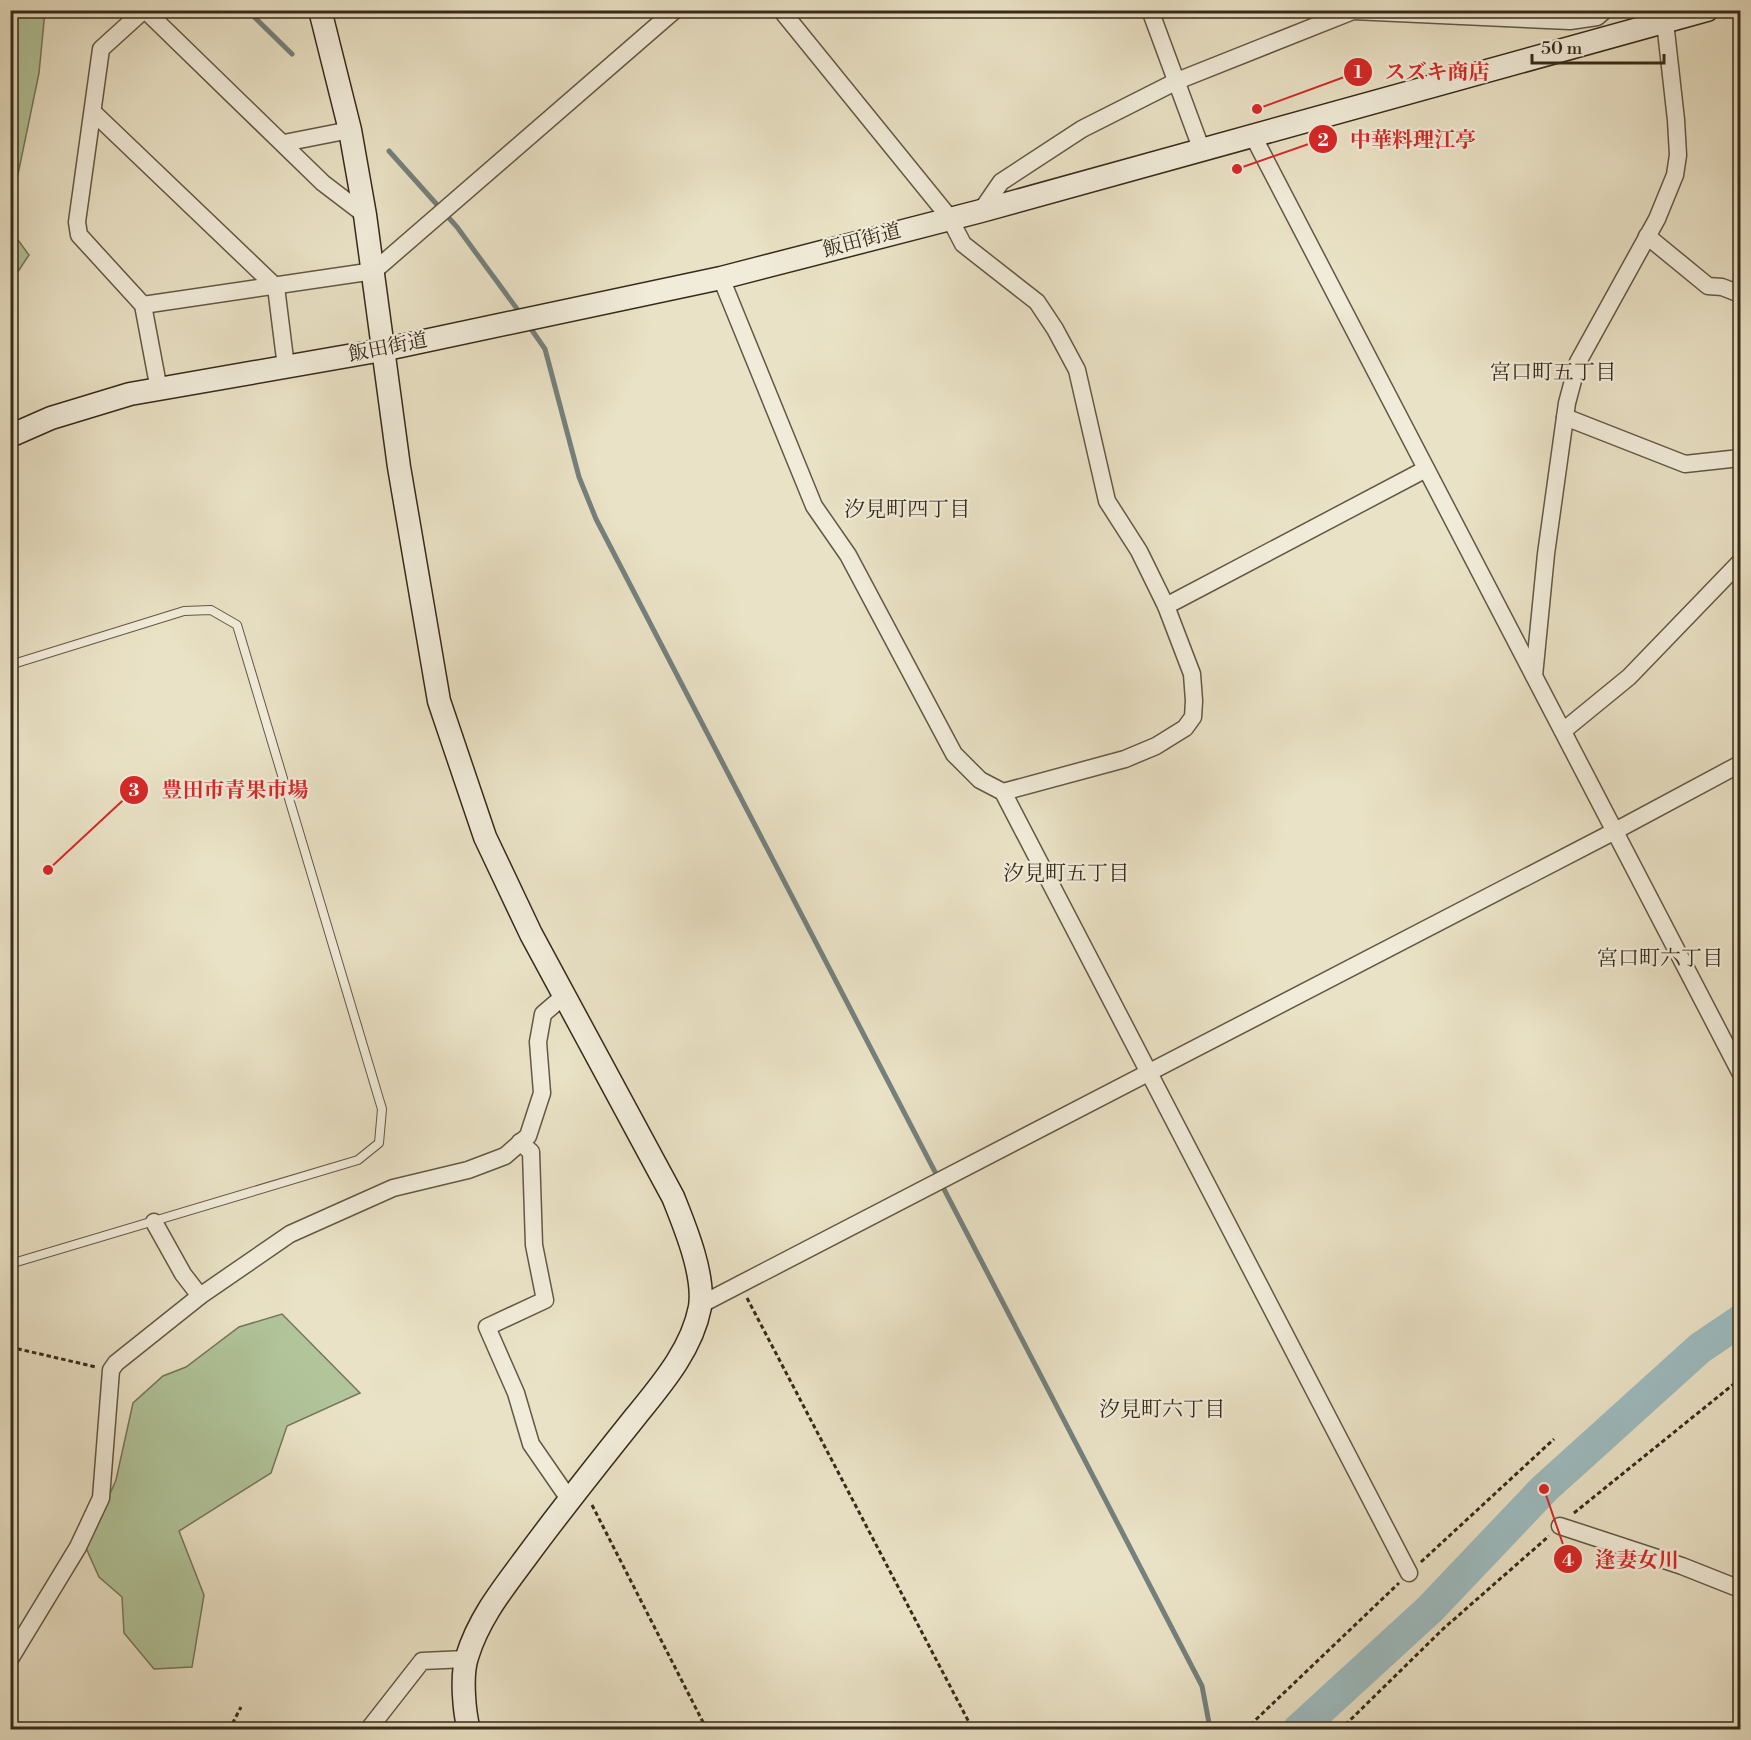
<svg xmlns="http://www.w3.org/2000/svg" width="1751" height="1740" viewBox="0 0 1751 1740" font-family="'Libre Bodoni','Noto Serif JP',serif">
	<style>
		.green { fill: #b1c49a; stroke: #74775a; stroke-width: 1.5 }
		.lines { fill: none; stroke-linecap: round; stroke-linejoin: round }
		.stream { stroke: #74817d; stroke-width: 5 }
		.river { stroke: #9dbbbf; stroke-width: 32 }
		.lane-casing { stroke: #645844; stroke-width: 10 }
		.street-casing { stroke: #645844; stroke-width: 19 }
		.secondary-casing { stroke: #372a19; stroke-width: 25 }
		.path { stroke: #372a19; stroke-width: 3; stroke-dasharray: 4.5 3; stroke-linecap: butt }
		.lane { stroke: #f1ecda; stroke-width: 8 }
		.street { stroke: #f1ecda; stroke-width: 16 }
		.secondary { stroke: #f1ecda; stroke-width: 22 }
		.labels { text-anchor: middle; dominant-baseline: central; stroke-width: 4.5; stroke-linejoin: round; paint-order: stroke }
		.street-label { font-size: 20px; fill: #372a19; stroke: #f1ecda }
		.neighbourhood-label { font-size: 21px; fill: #372a19; stroke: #f1ecda }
		.leader { fill: none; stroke: #d62828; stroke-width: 2 }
		.callout-dot { fill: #d62828; stroke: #f1ecda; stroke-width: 2 }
		.mark-label { font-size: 18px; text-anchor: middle; font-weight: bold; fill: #fff }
		.callout-label { font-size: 21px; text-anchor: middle; font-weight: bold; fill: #d62828; stroke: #f1ecda; stroke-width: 4.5; stroke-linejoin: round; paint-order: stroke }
	</style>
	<rect width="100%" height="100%" fill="#eae2c6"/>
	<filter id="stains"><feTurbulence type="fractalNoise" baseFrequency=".00333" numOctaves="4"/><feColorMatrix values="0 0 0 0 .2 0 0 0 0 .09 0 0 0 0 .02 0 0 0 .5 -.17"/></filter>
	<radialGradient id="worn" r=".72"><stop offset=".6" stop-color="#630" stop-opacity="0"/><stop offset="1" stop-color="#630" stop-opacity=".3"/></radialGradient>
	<g class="green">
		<polygon points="11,10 45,11 39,73 11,208"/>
		<polygon points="10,229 29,255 11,282 10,282"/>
		<polygon points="282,1314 360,1393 287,1426 271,1473 179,1531 204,1595 192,1667 154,1669 124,1633 122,1597 99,1577 86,1548 116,1480 133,1403 163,1376 186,1367 239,1327"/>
	</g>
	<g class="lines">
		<g class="stream">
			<polyline points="247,10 292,54"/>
			<polyline points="389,151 457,227 520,313"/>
			<polyline points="529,326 545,349 579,477 596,519 1202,1686 1209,1723 1201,1730"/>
		</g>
		<polyline class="river" points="1298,1730 1430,1609 1544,1489 1700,1348 1740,1321"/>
		<g class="lane-casing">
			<polyline id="lane" points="10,665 184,611 211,610 237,625 382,1109 379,1143 358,1160 10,1264"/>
		</g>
		<g class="street-casing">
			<g id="street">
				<polyline points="144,10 101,49 77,222 79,235 143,305 159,390"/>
				<polyline points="145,10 323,183 365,215"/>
				<polyline points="781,10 949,217 963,244 1037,302 1055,329 1077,370 1107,501 1139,551 1166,606 1192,674 1194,701 1193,717 1185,728 1156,746 1125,759 1003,792"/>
				<polyline points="1150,10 1201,148"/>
				<polyline points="93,112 276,287 286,367"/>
				<polyline points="1252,134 1740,1072"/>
				<polyline points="284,143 350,130"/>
				<polyline points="981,211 1001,182 1082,129 1177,81 1353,11 1570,21 1597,17 1605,10"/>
				<polyline points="1647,236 1708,286 1722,287 1740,294"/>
				<polyline points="721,278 814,506 848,555 954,754 980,780 1003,792 1409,1573"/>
				<polyline points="143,305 374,271 675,10"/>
				<polyline points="1565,417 1685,464 1740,458"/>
				<polyline points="1166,606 1426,469"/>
				<polyline points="1534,676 1546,554 1567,403 1578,362 1657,219 1675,175 1678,155 1676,120 1664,13"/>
				<polyline points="1563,731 1629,677 1740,562"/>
				<polyline points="520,1142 531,1152 534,1245 545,1300 487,1327 516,1393 531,1444 569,1499"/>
				<polyline points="154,1222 183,1274 200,1296"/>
				<polyline points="700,1305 1615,831 1740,764"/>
				<polyline points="1560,1526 1682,1566 1740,1589"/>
				<polyline points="10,1659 78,1547 101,1498 111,1370 116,1363 200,1296 290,1234 393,1188 468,1170 505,1156 528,1136 542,1093 538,1042 543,1014 565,995"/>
				<polyline points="368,1730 422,1661 466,1659"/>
			</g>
		</g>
		<g class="secondary-casing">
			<g id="secondary">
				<path d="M320 10 350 130 365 215 399 467 439 701 485 837 531 934 673 1197C685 1227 705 1275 700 1307 692 1349 662 1384 636 1416 600 1461 564 1506 530 1552 505 1586 479 1617 467 1657 461 1675 464 1712 469 1730"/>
				<polyline points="10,436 51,418 130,394 382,350 721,278 981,211 1707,10"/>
			</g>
		</g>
		<g class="path">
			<polyline points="747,1298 973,1730"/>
			<polyline points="10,1347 96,1367"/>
			<polyline points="592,1505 707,1730"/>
			<polyline points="1574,1513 1740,1379"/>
			<polyline points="1421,1562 1554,1439"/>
			<polyline points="229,1730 241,1707"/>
			<polyline points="1245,1730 1399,1583"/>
			<polyline points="1340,1730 1443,1629 1549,1536"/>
		</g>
		<use href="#lane" class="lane"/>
		<use href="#street" class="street"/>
		<use href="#secondary" class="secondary"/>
	</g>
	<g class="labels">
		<g class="street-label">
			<text transform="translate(862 241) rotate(-15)">飯田街道</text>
			<text transform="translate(388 348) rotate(-11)">飯田街道</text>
		</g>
		<g class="neighbourhood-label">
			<text x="1553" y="373">宮口町五丁目</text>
			<text x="907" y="510">汐見町四丁目</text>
			<text x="1066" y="874">汐見町五丁目</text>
			<text x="1660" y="959">宮口町六丁目</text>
			<text x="1162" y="1410">汐見町六丁目</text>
		</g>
	</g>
	<path class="leader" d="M1257 109L1358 72M1237 169L1323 139M48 870L134 790M1544 1489L1568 1559"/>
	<g class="callout-dot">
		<circle cx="1257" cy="109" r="6"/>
		<circle cx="1237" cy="169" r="6"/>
		<circle cx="48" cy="870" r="6"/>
		<circle cx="1544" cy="1489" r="6"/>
		<circle cx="1358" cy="72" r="15"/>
		<circle cx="1323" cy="139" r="15"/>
		<circle cx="134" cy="790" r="15"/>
		<circle cx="1568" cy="1559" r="15"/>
	</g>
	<g class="mark-label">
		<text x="1358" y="78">1</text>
		<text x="1323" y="146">2</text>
		<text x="134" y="796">3</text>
		<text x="1568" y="1566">4</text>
	</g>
	<g class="callout-label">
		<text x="1437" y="79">スズキ商店</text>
		<text x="1413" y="147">中華料理江亭</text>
		<text x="235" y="797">豊田市青果市場</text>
		<text x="1637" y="1567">逢妻女川</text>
	</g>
	<rect width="1751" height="1740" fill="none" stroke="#eae2c6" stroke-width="36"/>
	<rect x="12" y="12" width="1727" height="1716" fill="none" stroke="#372a19" stroke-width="3"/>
	<rect x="18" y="18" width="1715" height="1704" fill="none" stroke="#372a19" stroke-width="1.5"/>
	<path d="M1532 54v9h132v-9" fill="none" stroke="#372a19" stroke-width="3"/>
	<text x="1541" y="54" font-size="18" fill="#372a19" stroke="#f1ecda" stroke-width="4.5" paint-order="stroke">50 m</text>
	<rect width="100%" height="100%" filter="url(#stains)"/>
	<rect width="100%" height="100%" fill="url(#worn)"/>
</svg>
